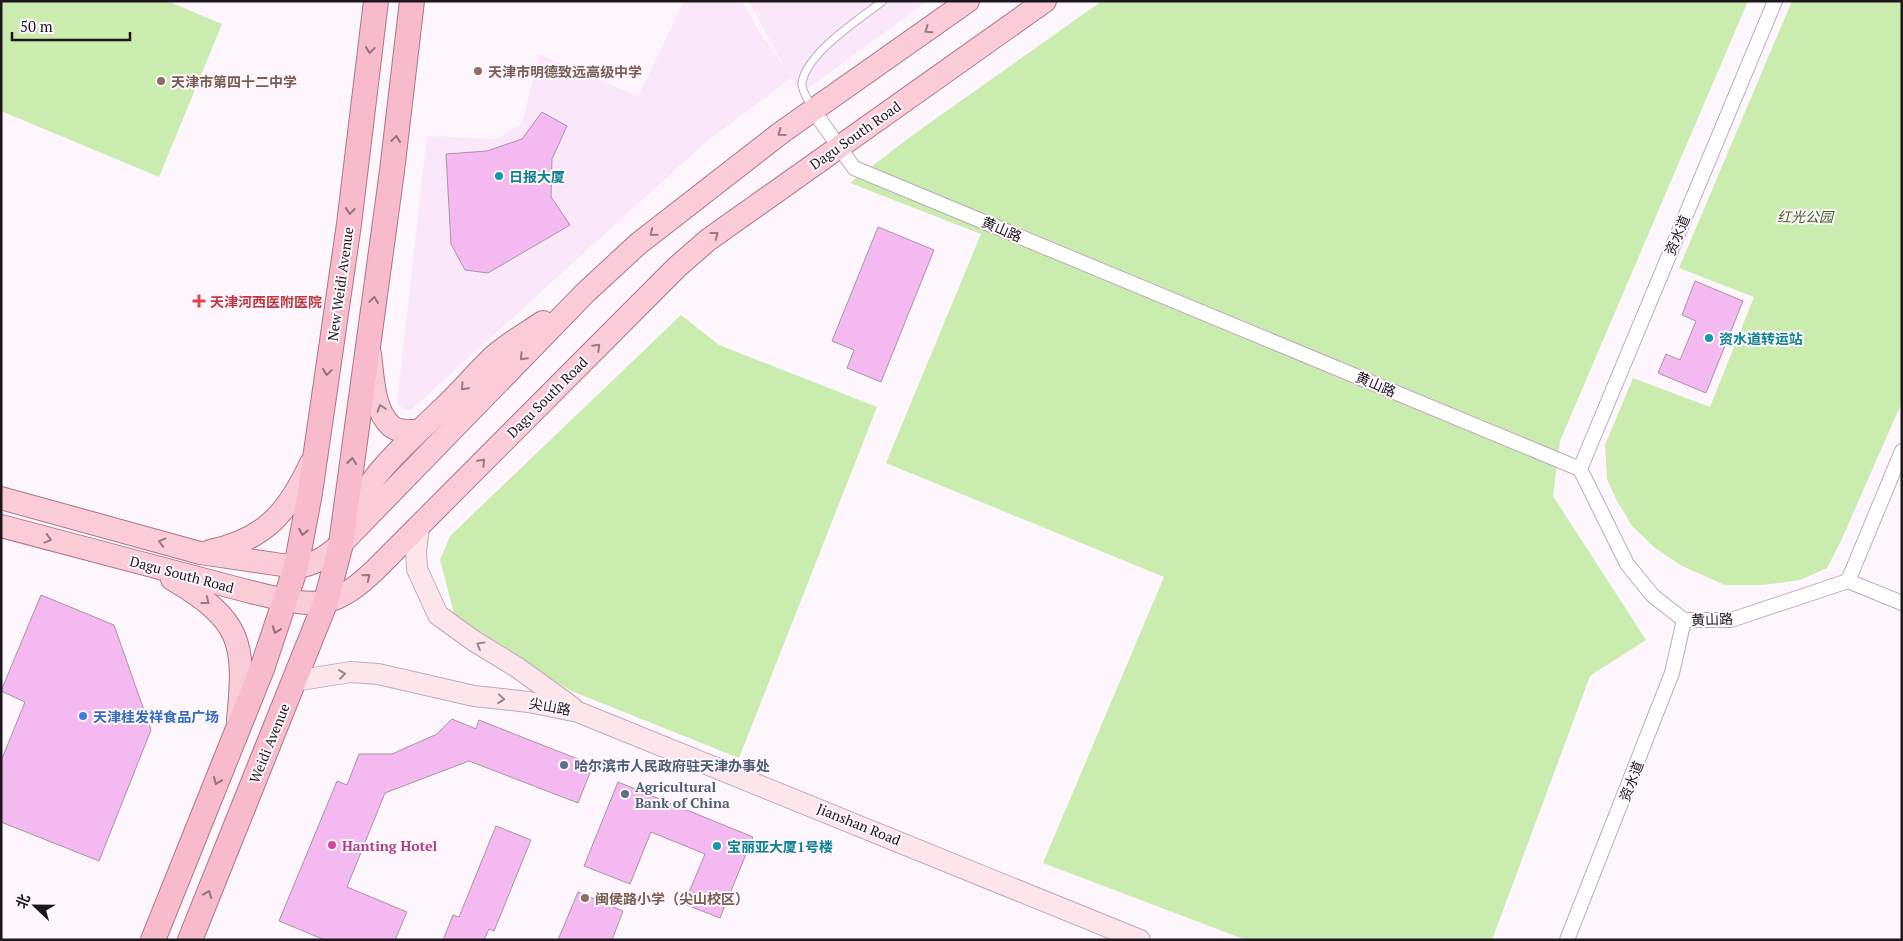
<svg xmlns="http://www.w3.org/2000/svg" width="1903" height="941" viewBox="0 0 1903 941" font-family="'PT Serif','Noto Sans SC',serif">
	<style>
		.commercial { fill: #fae8fa }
		.green { fill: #cbecaf }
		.building { fill: #f5b9f1; stroke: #a794a5 }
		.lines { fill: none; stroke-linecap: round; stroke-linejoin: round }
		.service-casing { stroke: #beaabc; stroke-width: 9 }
		.minor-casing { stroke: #beaabc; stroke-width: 16 }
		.secondary-casing { stroke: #beaabc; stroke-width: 22 }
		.primary-casing { stroke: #aa7686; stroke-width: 24 }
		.trunk-casing { stroke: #aa7686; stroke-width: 26 }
		.service { stroke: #fff; stroke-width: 7 }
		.minor { stroke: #fff; stroke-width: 14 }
		.secondary { stroke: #fce6ec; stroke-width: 20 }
		.primary { stroke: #faccd8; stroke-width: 22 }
		.trunk { stroke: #f8bbcb; stroke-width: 24 }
		.oneway { stroke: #977a84 }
		.oneway2 { stroke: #95717d }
		.oneway3 { stroke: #98888f }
		.education-dot { fill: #8d6e63; stroke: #fef6fd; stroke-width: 2 }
		.culture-dot { fill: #0f9aa8; stroke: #fef6fd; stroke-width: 2 }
		.health-dot { fill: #e0444e; stroke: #fef6fd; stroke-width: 2 }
		.shop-dot { fill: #3f7fe0; stroke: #fef6fd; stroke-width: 2 }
		.service-dot { fill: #5c6f8a; stroke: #fef6fd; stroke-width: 2 }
		.hotel-dot { fill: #d1479c; stroke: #fef6fd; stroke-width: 2 }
		.labels { text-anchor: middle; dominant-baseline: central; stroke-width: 4; stroke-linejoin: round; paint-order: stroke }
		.education-label { font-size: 14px; font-weight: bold; fill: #785e54; stroke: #fef6fd; text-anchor: start }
		.street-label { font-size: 14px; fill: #1d161d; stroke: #fef6fd }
		.culture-label { font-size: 14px; font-weight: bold; fill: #0d838f; stroke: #fef6fd; text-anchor: start }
		.park-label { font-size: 14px; font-style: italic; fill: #42631d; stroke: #fef6fd }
		.health-label { font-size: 14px; font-weight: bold; fill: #be3a42; stroke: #fef6fd; text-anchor: start }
		.shop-label { font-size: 14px; font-weight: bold; fill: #366cbe; stroke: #fef6fd; text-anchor: start }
		.service-label { font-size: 14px; font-weight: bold; fill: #4e5e75; stroke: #fef6fd; text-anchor: start }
		.hotel-label { font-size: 14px; font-weight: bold; fill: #b23c85; stroke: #fef6fd; text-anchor: start }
	</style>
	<rect width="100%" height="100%" fill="#fef6fd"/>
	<polygon class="commercial" points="684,1 742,1 761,34 787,71 748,1 928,1 800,94 791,78 705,143 411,410 403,409 397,402 427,136 496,139 522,124 539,54 638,96"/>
	<g class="green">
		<polygon points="1,1 167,1 222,24 159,177 1,111"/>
		<polygon points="1102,1 1748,1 1560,441 1553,496 1646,640 1590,676 1492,940 1246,940 1043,863 1164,577 886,463 981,234 850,183 914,134"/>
		<polygon points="1792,1 1902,1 1902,402 1840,543 1827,568 1800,580 1763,585 1725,585 1682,566 1655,548 1632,526 1616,499 1607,479 1605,445 1633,378 1710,407 1754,297 1679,268"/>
		<polygon points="681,315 719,345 877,407 739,758 569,690 455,617 440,560 450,536"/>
	</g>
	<g class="building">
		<polygon points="542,112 567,126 552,159 551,197 570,225 488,273 465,270 451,244 446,154 487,151 522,139"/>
		<polygon points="878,227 934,250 881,382 847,368 854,350 832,341"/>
		<polygon points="1695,281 1743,301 1706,393 1658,373 1666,354 1680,360 1696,321 1682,315"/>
		<polygon points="41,595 114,625 151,730 99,861 1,822 1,761 25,702 1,691"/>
		<polygon points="452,719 476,729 479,720 593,765 578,803 469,761 385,793 347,887 407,912 395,940 325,940 279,921 337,781 347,785 359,754 392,754 437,734"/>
		<polygon points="618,782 753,837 720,918 684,904 705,854 651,832 630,884 584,866"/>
		<polygon points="496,826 531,840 494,931 489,929 484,940 443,940 453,915 459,917"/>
		<polygon points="578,892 623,911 612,940 558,940"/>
	</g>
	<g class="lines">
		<g class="service-casing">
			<path id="service" d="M812 108C809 101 801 90 802 83 806 53 861 18 883 1"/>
		</g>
		<g class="minor-casing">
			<g id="minor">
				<polyline points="813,110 854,168 1580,469 1627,564 1653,596 1684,620 1731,620 1848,581 1902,603"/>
				<polyline points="1580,469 1775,1"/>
				<polyline points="1848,581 1902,451"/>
				<polyline points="1567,940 1672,673 1684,620"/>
			</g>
		</g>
		<g class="secondary-casing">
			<g id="secondary">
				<polyline points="419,528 416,551 417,569 438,615 474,641 518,668 572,707"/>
				<polyline points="294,681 351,672 378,674 474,696 529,702 578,712 1140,940"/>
			</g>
		</g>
		<g class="primary-casing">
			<g id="primary">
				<path d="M370 354C373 376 373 410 391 426 398 432 409 431 418 431"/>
				<path d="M1 498 200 553 296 567C315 565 327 556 341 544L585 293 638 244 782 132 968 1"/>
				<path d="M1 526 247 591C273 597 308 609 334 599 350 593 363 581 375 570L677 267 708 240 1045 1"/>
				<path d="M347 528C367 475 400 450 439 412 458 395 474 375 493 357 507 344 527 333 543 322"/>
				<path d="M210 551C265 540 288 512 311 463"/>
				<path d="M172 579C241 620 246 641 238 719"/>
			</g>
		</g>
		<g class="trunk-casing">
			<g id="trunk">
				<polyline points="153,940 262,669 296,567 310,493 349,224 376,1"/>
				<polyline points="190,940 326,601 341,544 392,171 412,1"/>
			</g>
		</g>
		<use href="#service" class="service"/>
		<use href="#minor" class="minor"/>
		<use href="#secondary" class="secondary"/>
		<use href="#primary" class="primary"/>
		<use href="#trunk" class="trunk"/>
	</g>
	<defs><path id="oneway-chevron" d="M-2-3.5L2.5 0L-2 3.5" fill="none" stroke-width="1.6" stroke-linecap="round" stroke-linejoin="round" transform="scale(1.25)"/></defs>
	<g class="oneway">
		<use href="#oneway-chevron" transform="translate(928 30) rotate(145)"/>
		<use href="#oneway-chevron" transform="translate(781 133) rotate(144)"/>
		<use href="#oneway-chevron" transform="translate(653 233) rotate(141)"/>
		<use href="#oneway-chevron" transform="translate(715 235) rotate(-37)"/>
		<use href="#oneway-chevron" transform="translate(597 347) rotate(-45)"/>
		<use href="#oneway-chevron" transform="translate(523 357) rotate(134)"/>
		<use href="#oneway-chevron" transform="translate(464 387) rotate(134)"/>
		<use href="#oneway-chevron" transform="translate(381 408) rotate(-108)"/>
		<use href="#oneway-chevron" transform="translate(482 462) rotate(-46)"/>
		<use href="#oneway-chevron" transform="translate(48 539) rotate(15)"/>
		<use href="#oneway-chevron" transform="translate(162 542) rotate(-165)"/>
		<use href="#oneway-chevron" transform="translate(367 577) rotate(-39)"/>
		<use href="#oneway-chevron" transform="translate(206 601) rotate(38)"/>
	</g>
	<g class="oneway2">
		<use href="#oneway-chevron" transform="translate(370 50) rotate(97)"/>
		<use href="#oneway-chevron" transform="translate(396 139) rotate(-83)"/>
		<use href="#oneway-chevron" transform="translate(350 211) rotate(97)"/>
		<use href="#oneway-chevron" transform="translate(374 300) rotate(-82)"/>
		<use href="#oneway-chevron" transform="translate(327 372) rotate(98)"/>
		<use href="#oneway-chevron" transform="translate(352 461) rotate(-83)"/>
		<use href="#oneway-chevron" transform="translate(303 532) rotate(101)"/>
		<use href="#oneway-chevron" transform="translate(276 630) rotate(110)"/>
		<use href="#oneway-chevron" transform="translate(217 781) rotate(112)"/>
		<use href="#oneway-chevron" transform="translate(208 894) rotate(-68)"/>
	</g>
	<g class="oneway3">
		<use href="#oneway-chevron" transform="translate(480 645) rotate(-149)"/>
		<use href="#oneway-chevron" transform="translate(342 674) rotate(-9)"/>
		<use href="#oneway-chevron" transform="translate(501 699) rotate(6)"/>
	</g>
	<g class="education-dot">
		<circle cx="478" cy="71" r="5"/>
		<circle cx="161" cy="81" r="5"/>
		<circle cx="585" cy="898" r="5"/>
	</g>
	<g class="culture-dot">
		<circle cx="499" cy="176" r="5"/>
		<circle cx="1709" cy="338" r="5"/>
		<circle cx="717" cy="846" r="5"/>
	</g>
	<path class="health-dot" d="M196.5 293.5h5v5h5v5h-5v5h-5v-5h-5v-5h5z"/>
	<circle class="shop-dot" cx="83" cy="716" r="5"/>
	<g class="service-dot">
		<circle cx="564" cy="765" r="5"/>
		<circle cx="625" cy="794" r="5"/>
	</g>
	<circle class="hotel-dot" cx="332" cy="845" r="5"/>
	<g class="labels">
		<g class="education-label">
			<text x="488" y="71">天津市明德致远高级中学</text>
			<text x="171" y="81">天津市第四十二中学</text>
			<text x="595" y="898">闽侯路小学（尖山校区）</text>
		</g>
		<g class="street-label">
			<text transform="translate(855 135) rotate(-35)">Dagu South Road</text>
			<text transform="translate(1002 229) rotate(23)">黄山路</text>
			<text transform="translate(1677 235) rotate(-67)">资水道</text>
			<text transform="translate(340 284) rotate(-82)">New Weidi Avenue</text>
			<text transform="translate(1376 384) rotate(23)">黄山路</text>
			<text transform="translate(547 397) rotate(-45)">Dagu South Road</text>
			<text transform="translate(182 574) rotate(15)">Dagu South Road</text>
			<text transform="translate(1712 619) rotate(-2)">黄山路</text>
			<text transform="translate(550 706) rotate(10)">尖山路</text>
			<text transform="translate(269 743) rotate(-68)">Weidi Avenue</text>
			<text transform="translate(1631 781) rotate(-69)">资水道</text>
			<text transform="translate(859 824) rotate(22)">Jianshan Road</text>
		</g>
		<g class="culture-label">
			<text x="509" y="176">日报大厦</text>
			<text x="1719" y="338">资水道转运站</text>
			<text x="727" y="846">宝丽亚大厦1号楼</text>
		</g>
		<g class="park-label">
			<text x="1805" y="216">红光公园</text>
		</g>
		<g class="health-label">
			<text x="210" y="301">天津河西医附医院</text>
		</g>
		<g class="shop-label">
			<text x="93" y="716">天津桂发祥食品广场</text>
		</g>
		<g class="service-label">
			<text x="574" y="765">哈尔滨市人民政府驻天津办事处</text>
			<text x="635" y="786">Agricultural<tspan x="635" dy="16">Bank of China</tspan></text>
		</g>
		<g class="hotel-label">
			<text x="342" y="845">Hanting Hotel</text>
		</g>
	</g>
	<rect width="1903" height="941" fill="none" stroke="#1d161d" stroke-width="5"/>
	<g transform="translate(35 906) rotate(292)" stroke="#fef6fd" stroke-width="4" paint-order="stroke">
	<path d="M0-4L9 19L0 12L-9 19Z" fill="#1d161d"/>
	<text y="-8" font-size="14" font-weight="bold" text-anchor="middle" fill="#1d161d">北</text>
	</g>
	<path d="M12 32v8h118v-8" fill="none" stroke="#1d161d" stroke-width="2.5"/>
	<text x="20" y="32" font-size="15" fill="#1d161d" stroke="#fef6fd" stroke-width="4" paint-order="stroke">50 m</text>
</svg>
